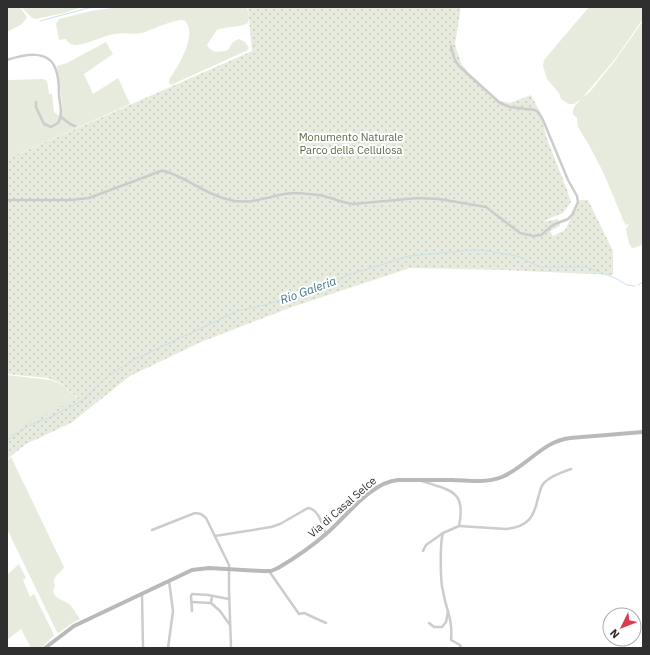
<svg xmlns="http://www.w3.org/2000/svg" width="650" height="655" viewBox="0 0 650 655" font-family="'IBM Plex Sans',sans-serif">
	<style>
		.green { fill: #e6ebde }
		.park { fill: url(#park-dots) }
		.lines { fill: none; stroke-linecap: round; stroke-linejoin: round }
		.stream { stroke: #cbe0ea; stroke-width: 1 }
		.street { stroke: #ccc; stroke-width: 2.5 }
		.secondary { stroke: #b9b9b9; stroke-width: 4 }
		.labels { text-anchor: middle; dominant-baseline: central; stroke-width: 4; stroke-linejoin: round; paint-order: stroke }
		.park-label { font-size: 11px; fill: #55693e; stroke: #fff }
		.street-label { font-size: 11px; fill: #2f2f2f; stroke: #fff }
		.water-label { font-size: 12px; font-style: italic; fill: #41748d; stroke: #fff }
	</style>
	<defs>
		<pattern id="park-dots" width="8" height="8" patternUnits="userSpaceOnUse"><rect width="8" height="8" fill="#e6ebde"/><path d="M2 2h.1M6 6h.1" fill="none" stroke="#c6cabf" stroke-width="1.8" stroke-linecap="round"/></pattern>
	</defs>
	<rect width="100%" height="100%" fill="#fff"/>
	<g class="green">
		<polygon points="7,7 20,7 27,17 22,24 7,32"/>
		<polygon points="21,7 82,7 64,13 36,19 32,18"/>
		<path d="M120 7H247L249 17 248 23C239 28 227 26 217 30L207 45C212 54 220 52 228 50L233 42 239 39 245 42 249 48 248 50 171 85 169 83V80C177 68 196 38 187 24 186 22 186 21 183 20 174 19 151 30 142 33 133 35 124 32 114 34 103 36 86 45 76 45 72 45 68 43 66 39L59 40 56 24 59 19 91 11Z"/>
		<path d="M589 7H643V19L615 59 583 97 589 93 614 62 643 21V244L637 247 632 248 629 243 626 229 629 224 626 225 624 222 604 174 589 145 578 127 577 118 573 114C572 107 577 104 581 99L574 104H569L561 99 559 93 547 79 543 66 544 60Z"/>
		<path d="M106 42 113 54 84 74 93 94 118 78 130 104 7 159V80L43 79 47 81 49 94H52L54 112 61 118C65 111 58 76 57 66L67 63Z"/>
		<polygon points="7,375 50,380 63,385 78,399 7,457"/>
		<path d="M11 457 64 567C61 574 50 576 55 586 48 598 65 599 71 606 74 610 77 615 80 619L69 625 68 621 69 625 59 633 57 632 7 529V460Z"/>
		<polygon points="19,564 26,578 23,580 30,597 34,594 54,635 41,648 31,648 21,629 7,640 7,575"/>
	</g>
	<polygon class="park" points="248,7 461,7 455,44 461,63 470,75 499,101 510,103 531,95 541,114 546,136 567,190 571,202 563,213 550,218 543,222 558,219 560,226 550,231 553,236 565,230 580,200 588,200 613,251 613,275 505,270 410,268 292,307 201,342 130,376 71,423 26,444 7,459 7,437 17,429 78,398 62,384 48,378 7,374 7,159 252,51"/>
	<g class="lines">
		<g class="stream">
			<polyline points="112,7 113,7"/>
			<polyline points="40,21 88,8 97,7"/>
			<polyline points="638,285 643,282"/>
			<polyline points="7,440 26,427 53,416 81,401 107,377 133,360 240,310 265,305 351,274 409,256 473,250 489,251 517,256 540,267 587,267 615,278 627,285 635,286"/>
		</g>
		<g class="street">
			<path d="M7 60C23 55 49 48 56 70 59 78 59 87 59 95 60 104 63 115 58 123L51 127 44 124 36 107V102"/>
			<polyline points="61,117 70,124 75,126"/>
			<path d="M7 200H71L89 198 161 171H164C187 177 205 195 230 200 256 206 272 193 296 193 305 194 315 194 323 196 333 198 342 203 353 204L418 198 439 199 486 207 520 233 533 236 541 235 553 225 568 219 572 215 578 202 577 196 568 180 543 120 539 113 535 110 510 107 500 103 458 65 454 58 451 46"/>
			<path d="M422 481C452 491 466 491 459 526L443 533C440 542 440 581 443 591 446 610 453 619 451 640L460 645 461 648"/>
			<path d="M459 526 506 529C528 527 534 517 538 498 540 493 540 487 544 483 550 476 562 472 571 469"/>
			<polyline points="152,530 195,513 201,514 206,518 229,565 229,590 231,648"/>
			<path d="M215 536 271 527 280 524 308 508C319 509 322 525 326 534"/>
			<polyline points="423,551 426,545 443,533"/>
			<polyline points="269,571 299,614 304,613 326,623"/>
			<polyline points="142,594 143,648"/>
			<polyline points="212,596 211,603 220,611 230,625"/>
			<polyline points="192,602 211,603"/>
			<polyline points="192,611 191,596 192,594 208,595 229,599"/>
			<polyline points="429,623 434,627 442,627 446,622 448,611"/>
			<polyline points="168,648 173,611 169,581"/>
		</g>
		<path class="secondary" d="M45 648 74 626 192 570 209 568 262 571H271L278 568C295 558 311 547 326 534 346 517 371 482 398 480 417 480 435 480 453 480 469 481 486 483 502 477 526 467 543 441 570 438L643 432"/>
	</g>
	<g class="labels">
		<g class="park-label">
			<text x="351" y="137">Monumento Naturale<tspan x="351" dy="13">Parco della Cellulosa</tspan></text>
		</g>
		<g class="street-label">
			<text transform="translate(342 507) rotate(-41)">Via di Casal Selce</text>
		</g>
		<g class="water-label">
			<text transform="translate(308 290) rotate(-20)">Rio Galeria</text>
		</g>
	</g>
	<rect width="650" height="655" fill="none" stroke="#2f2f2f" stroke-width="16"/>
	<g transform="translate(622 627) rotate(227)"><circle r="19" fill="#ffffff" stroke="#acacac"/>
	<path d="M0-3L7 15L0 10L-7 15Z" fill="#dd3a4f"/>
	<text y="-6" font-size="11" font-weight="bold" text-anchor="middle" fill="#2f2f2f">N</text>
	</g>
</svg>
